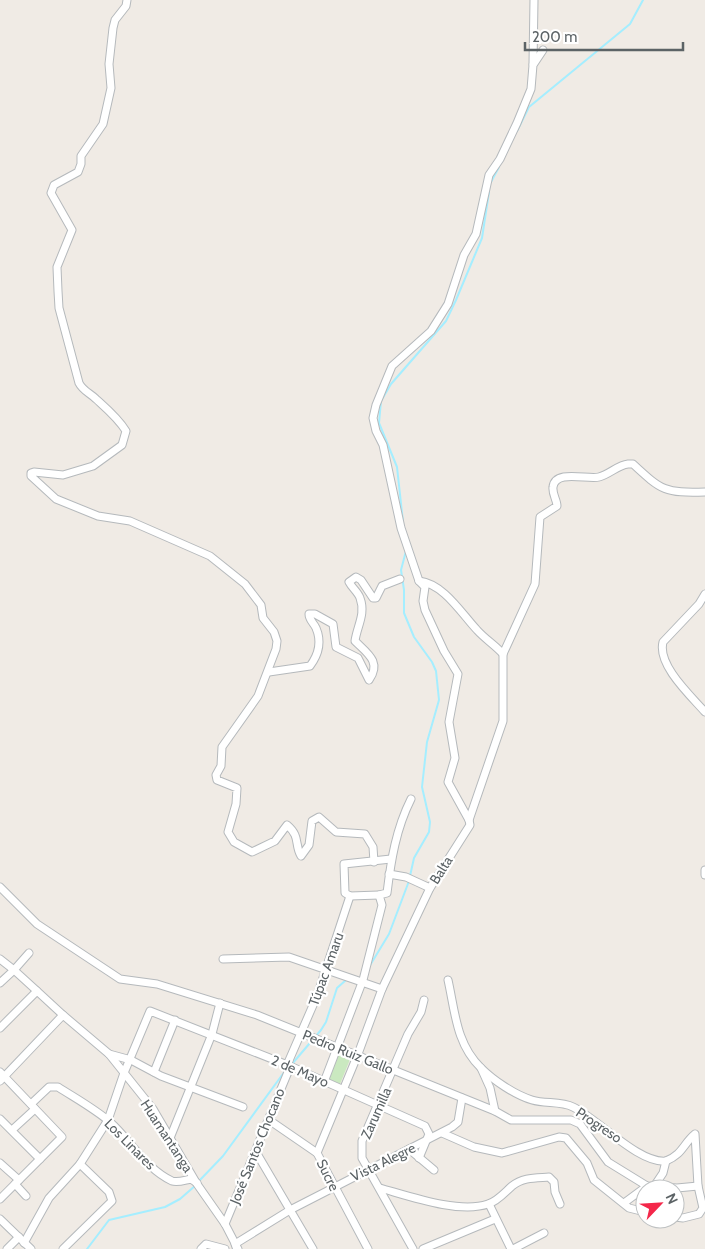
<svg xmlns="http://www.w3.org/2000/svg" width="705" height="1249" viewBox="0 0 705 1249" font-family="Cabin,sans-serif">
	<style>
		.green { fill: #cae9c0 }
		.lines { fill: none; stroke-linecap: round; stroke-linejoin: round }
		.stream { stroke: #a5eeff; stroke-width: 2 }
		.minor-casing { stroke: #b5b9bc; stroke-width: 9 }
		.minor { stroke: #fff; stroke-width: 7 }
		.labels { text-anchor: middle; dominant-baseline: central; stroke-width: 4.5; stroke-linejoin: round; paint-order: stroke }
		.street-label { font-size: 14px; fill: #5c6366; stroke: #fff }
	</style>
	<rect width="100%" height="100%" fill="#f0ebe5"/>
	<polygon class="green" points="339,1052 351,1057 340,1084 328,1079"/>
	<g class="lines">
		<g class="stream">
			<polyline points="517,131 529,107 630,24 643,0"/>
			<polyline points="491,182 499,167"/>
			<polyline points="403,522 397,467 379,423 381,401 391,384 446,321 456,300 482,238 489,192"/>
			<polyline points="406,551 401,570 404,590 404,613 414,637 432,662 436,671 439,700 427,742 422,787 430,822 429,832 414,858 410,876"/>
			<polyline points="369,967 389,934 409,881"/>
			<polyline points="292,1064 321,1030 326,1022 337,988 346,980"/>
			<polyline points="199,1181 223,1156 285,1071"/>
			<polyline points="87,1249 109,1220 165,1207 180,1199 196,1185"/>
		</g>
		<g class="minor-casing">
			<g id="minor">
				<path d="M127 0 126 6 115 20 113 28 109 64 111 88 103 124 81 156V164L78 172 54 185 51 193 72 230 57 267 58 291 59 308 79 383C83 391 90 393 96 399 107 409 118 418 126 431L122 445 93 466 63 475 34 472 31 473V476L56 499 98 516 130 521 210 556 245 584 261 605 263 618 274 632 277 641 276 649 258 696 222 747 221 766 216 775 217 780 237 788 236 804 228 832 234 842 252 852 275 841 287 825C301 837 294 844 301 856L309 845 312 821 319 817 336 832 365 834 373 847 374 862"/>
				<polyline points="533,64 534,0"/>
				<polyline points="419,581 401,528 383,445 376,431 373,418 376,405 392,366 431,331 448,304 464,255 476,234 489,175 500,159 517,123 531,89 533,65 543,50"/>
				<path d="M705 594 699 604 663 642C657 665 691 696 705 712"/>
				<path d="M269 672 310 666C319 654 322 642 316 628 313 622 309 620 309 614H315L333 624 336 647 358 658 369 680C382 662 367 653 355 641 357 626 366 614 360 598 358 592 352 588 349 582L356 577 361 580 373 598H376L382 586 400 579"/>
				<polyline points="469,820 503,721 503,654"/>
				<polyline points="705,870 705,875"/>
				<polyline points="389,874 406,877 430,888"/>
				<polyline points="0,887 37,924 120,979 157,984 257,1015 495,1111 511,1120 571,1120 580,1124 608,1162 647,1186 677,1188 698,1186"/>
				<polyline points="350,896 345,893 344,864 391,859"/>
				<polyline points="350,896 379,895"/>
				<polyline points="0,959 14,970 29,953"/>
				<polyline points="223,959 289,957 382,989"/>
				<path d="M448 980C455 1011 456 1044 481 1068 493 1080 515 1095 532 1100 545 1104 561 1101 573 1107 598 1119 639 1164 666 1161"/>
				<polyline points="0,983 14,970 37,991"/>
				<polyline points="0,1028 37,991 63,1015"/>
				<polyline points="109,1054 131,1060 161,1076 243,1107"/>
				<polyline points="481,1068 490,1088 495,1111"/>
				<polyline points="0,1072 62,1137 0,1199"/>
				<polyline points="154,1072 175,1020"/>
				<polyline points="0,1081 63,1015 109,1054 153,1109 197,1184 225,1224 238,1249"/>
				<path d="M324 1082 363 980 382 905 379 895 387 893C391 860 396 829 411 799"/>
				<path d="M31 1104 49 1087H58C75 1098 95 1109 110 1122 131 1141 146 1169 172 1181 178 1183 185 1180 191 1179L197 1183"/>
				<polyline points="0,1119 40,1159"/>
				<polyline points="269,1120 317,1153 368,1249"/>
				<polyline points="12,1130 35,1109"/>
				<polyline points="442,1133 474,1147 502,1153 559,1137 566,1138 587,1163 594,1180 629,1208 645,1212"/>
				<polyline points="170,1138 212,1034 220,1003"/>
				<polyline points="409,1149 434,1170"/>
				<polyline points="256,1152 313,1249"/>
				<path d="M317 1153 358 1054 382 989 430 888 470 825 469 820 448 782 455 758 449 722 458 674 444 651 425 610 423 601 425 587 419 581C444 584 461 613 477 630 485 639 495 645 503 654L535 584 540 517 557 506C557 500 552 494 553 487 555 469 588 480 599 477 610 474 618 465 628 464H633C662 491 665 493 705 492"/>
				<polyline points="0,1163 19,1180"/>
				<polyline points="15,1184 26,1196"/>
				<path d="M655 1185 663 1173 666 1161C683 1154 683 1144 695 1134L698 1186 703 1208 699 1214 683 1218 675 1217"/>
				<path d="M380 1188C409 1196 459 1214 488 1204 498 1201 505 1192 512 1186 523 1177 536 1178 549 1177L554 1182 555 1192 560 1204"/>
				<polyline points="624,1203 647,1186"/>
				<polyline points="489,1204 511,1249"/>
				<polyline points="0,1219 31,1249"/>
				<polyline points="225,1224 288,1072 287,1065 317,996 350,896"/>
				<polyline points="24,1243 49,1198 80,1164 108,1120 124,1073 150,1011 290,1066 425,1126 429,1134 419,1158"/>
				<polyline points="236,1247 235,1244 290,1210 452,1127 458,1122 462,1098"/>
				<polyline points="7,1249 19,1237"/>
				<polyline points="63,1249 112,1201 109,1192 80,1164"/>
				<polyline points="201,1249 206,1244 225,1249"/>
				<polyline points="413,1249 362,1158 362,1141 408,1034 421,1012 424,1000"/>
				<polyline points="423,1249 495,1219"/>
				<polyline points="513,1249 544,1233"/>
			</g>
		</g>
		<use href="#minor" class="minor"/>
	</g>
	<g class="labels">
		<g class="street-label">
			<text transform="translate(441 870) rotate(-58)">Balta</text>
			<text transform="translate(326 969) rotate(-70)">Túpac Amaru</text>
			<text transform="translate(348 1052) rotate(22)">Pedro Ruiz Gallo</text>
			<text transform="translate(300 1071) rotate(23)">2 de Mayo</text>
			<text transform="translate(376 1113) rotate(-66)">Zarumilla</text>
			<text transform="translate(599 1125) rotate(34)">Progreso</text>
			<text transform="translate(167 1136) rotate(57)">Huamantanga</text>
			<text transform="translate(130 1144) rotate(45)">Los Linares</text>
			<text transform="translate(257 1146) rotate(-68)">José Santos Chocano</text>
			<text transform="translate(383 1162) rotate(-26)">Vista Alegre</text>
			<text transform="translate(328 1175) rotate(64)">Sucre</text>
		</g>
	</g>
	<g transform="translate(660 1204) rotate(65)"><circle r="24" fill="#ffffff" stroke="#bec1c2"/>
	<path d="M0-4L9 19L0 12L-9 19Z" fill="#f4274a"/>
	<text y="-8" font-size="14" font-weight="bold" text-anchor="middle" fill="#5c6366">N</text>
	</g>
	<path d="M525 42v8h158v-8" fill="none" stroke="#5c6366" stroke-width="2.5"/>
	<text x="532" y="42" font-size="15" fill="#5c6366" stroke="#ffffff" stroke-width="4" paint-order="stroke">200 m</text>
</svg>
